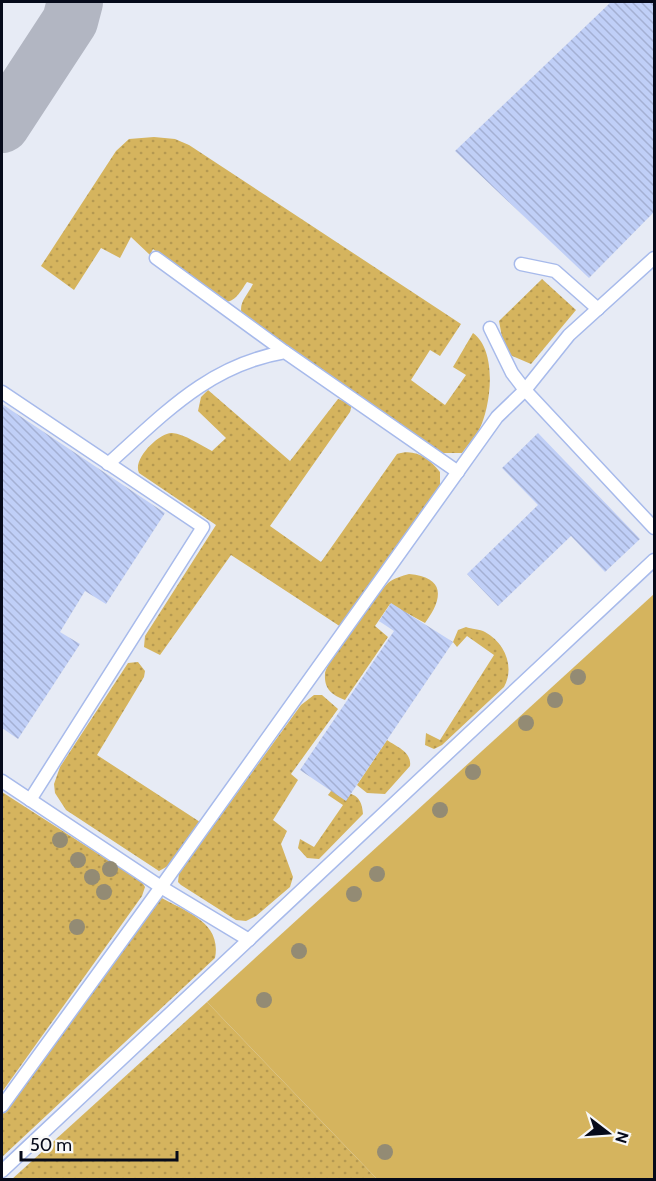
<svg xmlns="http://www.w3.org/2000/svg" width="656" height="1181" viewBox="0 0 656 1181" font-family="Cabin,sans-serif">
	<style>
		.grass { fill: url(#grass-dots) }
		.pitch { fill: #d5b45e }
		.lines { fill: none; stroke-linecap: round; stroke-linejoin: round }
		.taxiway { stroke: #b2b6c2; stroke-width: 56 }
		.building { fill: url(#building-back-hatch) }
		.service-casing { stroke: #a7baeb; stroke-width: 15 }
		.service { stroke: #fff; stroke-width: 12 }
		.tree { fill: #938b74 }
	</style>
	<defs>
		<pattern id="grass-dots" width="8" height="8" patternUnits="userSpaceOnUse" patternTransform="scale(1.5)"><rect width="8" height="8" fill="#d5b45e"/><path d="M2 2h.1M6 6h.1" fill="none" stroke="#b59951" stroke-width="1.8" stroke-linecap="round"/></pattern>
		<pattern id="building-back-hatch" width="6" height="6" patternUnits="userSpaceOnUse" patternTransform="scale(1.5)"><rect width="6" height="6" fill="#c0cff7"/><path d="M-1 5l2 2M0 0l6 6M5-1l2 2" fill="none" stroke="#a4b0d3"/></pattern>
	</defs>
	<rect width="100%" height="100%" fill="#e7ebf5"/>
	<g class="grass">
		<path d="M154 137 175 139 189 145 461 324 440 356 430 350 411 380 445 405 466 375 453 367 473 333C498 351 491 407 479 430 474 438 467 446 462 453H435L244 320C236 304 246 298 253 284L247 282C240 292 235 303 223 302L153 249 150 255 131 237 120 258 101 248 74 290 41 266 116 151 129 139Z"/>
		<polygon points="542,279 576,310 531,364 510,355 502,337 499,321"/>
		<path d="M208 390 290 461 338 399 352 404 350 412 270 526 321 562 397 454C415 448 429 458 440 472V487L341 627 231 555 160 655 144 647 145 636 216 525 139 473C132 459 160 432 172 433 185 434 200 445 212 451L226 438 198 411 201 397Z"/>
		<path d="M409 574C445 577 444 598 425 623L390 604 375 626 388 637 345 700C332 695 324 689 325 674 326 661 377 594 388 583 394 578 402 576 409 574Z"/>
		<path d="M466 627C471 629 480 629 485 632 505 643 515 667 504 687L442 745 434 749 425 745 426 733 440 740 494 655 467 636 457 647 453 642 458 630Z"/>
		<polygon points="138,662 145,671 144,677 97,755 200,822 168,866 159,871 66,810 55,793 54,784 60,767 128,663"/>
		<polygon points="314,695 322,695 338,709 291,774 298,780 273,820 287,831 281,844 293,877 290,887 256,916 246,921 236,920 181,885 178,882 179,873 301,705"/>
		<path d="M387 740C397 747 412 752 410 766L385 794 367 793 357 785Z"/>
		<path d="M331 791C348 792 362 792 363 814L319 859 307 858 298 848 300 839 314 847 343 805 328 795Z"/>
		<polygon points="2,792 142,882 145,887 142,896 2,1092"/>
		<path d="M160 897C186 912 222 922 215 958L2 1157V1115Z"/>
		<polygon points="207,1002 377,1179 11,1180"/>
	</g>
	<polygon class="pitch" points="654,594 654,1179 377,1179 207,1002"/>
	<g class="lines">
		<polyline class="taxiway" points="2,125 70,21 75,2"/>
	</g>
	<g class="building">
		<polygon points="611,2 654,2 654,212 589,278 455,151"/>
		<polygon points="2,404 165,513 106,604 85,591 60,632 80,644 18,739 2,728"/>
		<polygon points="538,433 640,539 605,572 571,536 498,606 467,574 538,505 502,468"/>
		<polygon points="391,603 453,642 346,801 300,770 394,631 379,621"/>
	</g>
	<g class="lines">
		<g class="service-casing">
			<g id="service">
				<polyline points="156,258 285,352"/>
				<polyline points="654,258 569,335 525,390 654,528"/>
				<polyline points="521,264 555,271 598,309"/>
				<polyline points="2,392 203,527 30,800"/>
				<path d="M108 464C163 415 208 365 285 352L458 472"/>
				<polyline points="2,781 161,887 249,940"/>
				<polyline points="2,1106 161,887 497,417 525,390 512,373 490,328"/>
				<polyline points="2,1171 654,560"/>
			</g>
		</g>
		<use href="#service" class="service"/>
	</g>
	<g class="tree">
		<circle cx="578" cy="677" r="8"/>
		<circle cx="555" cy="700" r="8"/>
		<circle cx="526" cy="723" r="8"/>
		<circle cx="473" cy="772" r="8"/>
		<circle cx="440" cy="810" r="8"/>
		<circle cx="60" cy="840" r="8"/>
		<circle cx="78" cy="860" r="8"/>
		<circle cx="110" cy="869" r="8"/>
		<circle cx="377" cy="874" r="8"/>
		<circle cx="92" cy="877" r="8"/>
		<circle cx="104" cy="892" r="8"/>
		<circle cx="354" cy="894" r="8"/>
		<circle cx="77" cy="927" r="8"/>
		<circle cx="299" cy="951" r="8"/>
		<circle cx="264" cy="1000" r="8"/>
		<circle cx="385" cy="1152" r="8"/>
	</g>
	<rect width="656" height="1181" fill="none" stroke="#060a1a" stroke-width="6"/>
	<g transform="translate(608 1133) rotate(107)" stroke="#f8f8f8" stroke-width="4.5" paint-order="stroke">
	<path d="M0-4.5L10 22L0 15L-10 22Z" fill="#060a1a"/>
	<text y="-9" font-size="16" font-weight="bold" text-anchor="middle" fill="#060a1a">N</text>
	</g>
	<path d="M21 1151v9h156v-9" fill="none" stroke="#060a1a" stroke-width="3"/>
	<text x="30" y="1151" font-size="18" fill="#060a1a" stroke="#f8f8f8" stroke-width="4.5" paint-order="stroke">50 m</text>
</svg>
